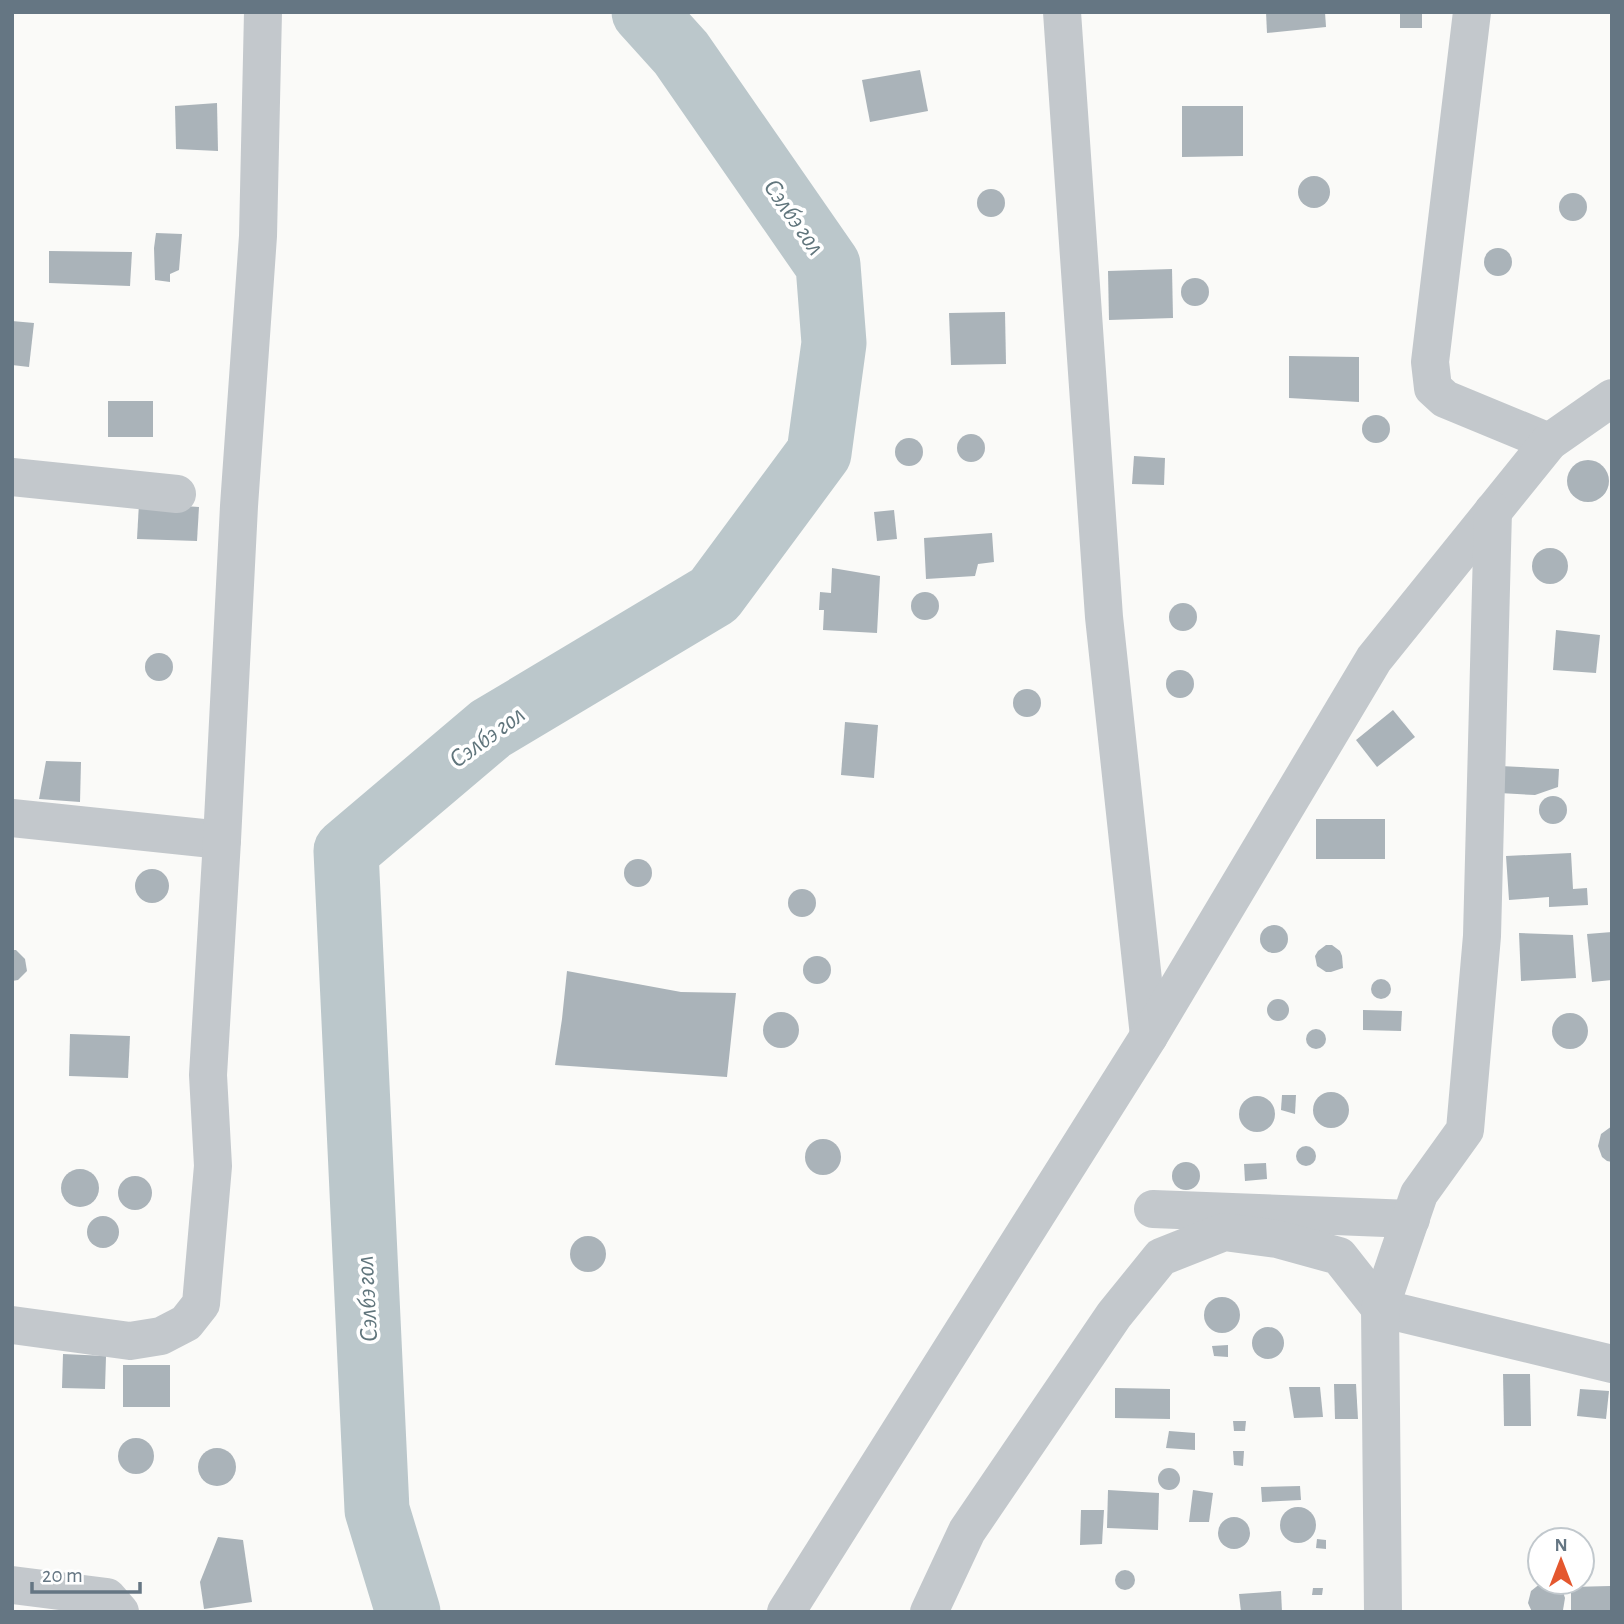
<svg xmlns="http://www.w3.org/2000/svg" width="1624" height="1624" viewBox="0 0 1624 1624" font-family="'Alegreya Sans',sans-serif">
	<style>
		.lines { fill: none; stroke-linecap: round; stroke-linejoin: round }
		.river { stroke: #bbc7cb; stroke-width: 65 }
		.building { fill: #aab3b9 }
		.minor { stroke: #c3c8cc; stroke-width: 38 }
		.labels { text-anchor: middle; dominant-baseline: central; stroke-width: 7; stroke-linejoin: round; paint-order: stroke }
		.water-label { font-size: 26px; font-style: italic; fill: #60757c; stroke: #fff }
	</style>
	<rect width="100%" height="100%" fill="#fafaf8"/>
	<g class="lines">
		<polyline class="river" points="408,1612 377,1510 346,851 490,729 714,595 819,453 834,343 828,265 681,53 644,12"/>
	</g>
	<g class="building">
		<polygon points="1266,12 1325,12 1326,27 1267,33"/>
		<rect x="1400" y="12" width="22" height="16"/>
		<polygon points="920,70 928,111 870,122 862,80"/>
		<polygon points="217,103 218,151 176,149 175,106"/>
		<polygon points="1182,106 1243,106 1243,156 1182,157"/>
		<circle cx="1314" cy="192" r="16"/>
		<circle cx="991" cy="203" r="14"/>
		<circle cx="1573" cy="207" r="14"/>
		<polygon points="156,233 182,234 179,270 170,274 170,282 155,280 154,248"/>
		<circle cx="1498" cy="262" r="14"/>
		<polygon points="49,251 132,252 130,286 49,283"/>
		<polygon points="1172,269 1173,318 1109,320 1108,271"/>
		<circle cx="1195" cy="292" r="14"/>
		<polygon points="1005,312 1006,364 951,365 949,313"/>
		<polygon points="12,321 34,323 29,367 12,365"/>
		<polygon points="1289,356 1359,357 1359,402 1289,398"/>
		<rect x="108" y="401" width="45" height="36"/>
		<circle cx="1376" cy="429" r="14"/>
		<circle cx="971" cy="448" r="14"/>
		<circle cx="909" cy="452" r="14"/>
		<polygon points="1134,456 1165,458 1164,485 1132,484"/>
		<circle cx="1588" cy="481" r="21"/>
		<polygon points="139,503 199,507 197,541 137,539"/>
		<polygon points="894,510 897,539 877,541 874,512"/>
		<polygon points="992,533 994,562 978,564 975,576 926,579 924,538"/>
		<circle cx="1550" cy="566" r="18"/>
		<polygon points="832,568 880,576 877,633 823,630 824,610 819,610 820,592 831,593"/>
		<circle cx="925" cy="606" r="14"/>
		<circle cx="1183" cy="617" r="14"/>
		<polygon points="1556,630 1600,635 1596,673 1553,670"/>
		<circle cx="159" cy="667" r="14"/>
		<circle cx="1180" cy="684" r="14"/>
		<circle cx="1027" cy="703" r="14"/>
		<polygon points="1393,710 1415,737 1377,767 1356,740"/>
		<polygon points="845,722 878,725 874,778 841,775"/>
		<polygon points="46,761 81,762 80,802 39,799"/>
		<polygon points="1500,766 1559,769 1558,787 1535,795 1499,793"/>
		<circle cx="1553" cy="810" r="14"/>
		<rect x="1316" y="819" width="69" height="40"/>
		<polygon points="1571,853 1573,889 1587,888 1588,905 1549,907 1549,897 1509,900 1506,856"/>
		<circle cx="638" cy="873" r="14"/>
		<circle cx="152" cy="886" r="17"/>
		<circle cx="802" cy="903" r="14"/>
		<circle cx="1274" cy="939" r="14"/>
		<polygon points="1612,932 1612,980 1592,982 1587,934"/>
		<polygon points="1519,933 1573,935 1576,978 1521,981"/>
		<polygon points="1326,945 1332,945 1340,951 1342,956 1343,968 1331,972 1326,972 1317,966 1315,956 1318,951"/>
		<polygon points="12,950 16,950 25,959 27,971 18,980 12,981"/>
		<circle cx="817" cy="970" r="14"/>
		<polygon points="567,971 681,992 736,993 727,1077 555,1065 562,1019"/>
		<circle cx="1381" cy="989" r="10"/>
		<circle cx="1278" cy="1010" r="11"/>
		<polygon points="1363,1010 1402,1011 1401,1031 1363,1030"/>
		<circle cx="781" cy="1030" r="18"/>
		<circle cx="1570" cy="1031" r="18"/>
		<circle cx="1316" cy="1039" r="10"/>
		<polygon points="70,1034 130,1036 128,1078 69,1076"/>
		<circle cx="1331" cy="1110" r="18"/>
		<polygon points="1282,1095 1296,1095 1295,1114 1281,1110"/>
		<circle cx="1257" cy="1114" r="18"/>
		<polygon points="1612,1126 1612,1162 1607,1161 1602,1157 1598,1146 1601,1134"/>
		<circle cx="823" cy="1157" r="18"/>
		<circle cx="1306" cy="1156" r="10"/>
		<circle cx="1186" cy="1176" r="14"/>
		<polygon points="1266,1163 1267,1179 1245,1181 1244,1164"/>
		<circle cx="80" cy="1188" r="19"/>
		<circle cx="135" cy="1193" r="17"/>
		<circle cx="103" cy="1232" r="16"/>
		<circle cx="588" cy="1254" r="18"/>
		<circle cx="1222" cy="1315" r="18"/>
		<circle cx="1268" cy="1343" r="16"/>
		<polygon points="1228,1345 1228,1357 1214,1356 1212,1346"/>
		<polygon points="63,1354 106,1356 105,1389 62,1388"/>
		<rect x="123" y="1365" width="47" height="42"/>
		<polygon points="1503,1374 1530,1374 1531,1426 1504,1426"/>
		<polygon points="1334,1384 1356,1384 1358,1419 1335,1419"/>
		<polygon points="1289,1387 1320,1387 1323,1417 1294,1418"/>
		<polygon points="1115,1388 1170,1389 1170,1419 1115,1418"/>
		<polygon points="1580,1389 1609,1391 1606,1419 1577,1416"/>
		<polygon points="1233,1421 1246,1421 1245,1431 1234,1431"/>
		<polygon points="1169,1431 1195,1433 1195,1450 1166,1448"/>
		<circle cx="136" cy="1456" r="18"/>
		<circle cx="217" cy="1467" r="19"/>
		<polygon points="1233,1451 1244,1451 1243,1466 1234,1465"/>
		<circle cx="1169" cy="1479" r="11"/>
		<polygon points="1300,1486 1301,1500 1262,1502 1261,1487"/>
		<polygon points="1108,1490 1159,1493 1158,1530 1107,1528"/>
		<polygon points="1193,1490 1213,1493 1209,1522 1189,1522"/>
		<circle cx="1298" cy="1525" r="18"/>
		<polygon points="1081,1510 1104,1510 1102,1544 1080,1545"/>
		<circle cx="1234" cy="1533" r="16"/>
		<polygon points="218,1537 243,1540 252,1602 204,1609 200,1582"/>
		<polygon points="1317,1539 1326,1540 1326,1549 1316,1548"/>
		<circle cx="1125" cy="1580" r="10"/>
		<polygon points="1547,1582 1553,1584 1563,1592 1565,1598 1563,1610 1561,1612 1532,1612 1528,1603 1531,1591 1541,1583"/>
		<polygon points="1610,1586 1610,1611 1571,1611 1571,1587"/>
		<polygon points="1313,1588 1323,1588 1322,1595 1312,1595"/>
		<polygon points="1281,1591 1282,1612 1241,1612 1239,1594"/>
	</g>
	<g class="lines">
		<g class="minor">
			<polyline points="1062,12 1104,617 1149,1036"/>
			<polyline points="1472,12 1430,362 1433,388 1445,399 1549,442"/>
			<polyline points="12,477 177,494"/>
			<polyline points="12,818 222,840"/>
			<polyline points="1153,1209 1411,1219"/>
			<polyline points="12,1325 130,1341 161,1336 186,1323 201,1304 213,1166 208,1075 222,840 239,506 258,236 263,12"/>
			<polyline points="12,1585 107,1597 120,1612"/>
			<polyline points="786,1612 1149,1036 1374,659 1549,442 1612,398"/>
			<polyline points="929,1612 967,1531 1114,1315 1161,1257 1224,1232 1277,1239 1339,1256 1380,1308 1612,1364"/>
			<polyline points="1383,1612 1380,1308 1419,1194 1465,1130 1482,936 1493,511"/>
		</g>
	</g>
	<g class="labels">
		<g class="water-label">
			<text transform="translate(794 217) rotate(55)">Сэлбэ гол</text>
			<text transform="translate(487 737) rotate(-36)">Сэлбэ гол</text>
			<text transform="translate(367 1299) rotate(-93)">Сэлбэ гол</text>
		</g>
	</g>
	<rect width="1624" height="1624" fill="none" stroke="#657683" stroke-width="28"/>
	<g transform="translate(1561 1561)"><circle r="33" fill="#ffffff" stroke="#c1c8cd" stroke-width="2"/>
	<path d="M0-5L12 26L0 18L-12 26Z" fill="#e4572e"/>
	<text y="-10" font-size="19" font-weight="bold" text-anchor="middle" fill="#657683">N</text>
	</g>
	<path d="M32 1582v10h108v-10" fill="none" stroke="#657683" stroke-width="3.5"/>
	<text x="42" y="1582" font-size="21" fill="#657683" stroke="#ffffff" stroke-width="5" paint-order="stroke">20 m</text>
</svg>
